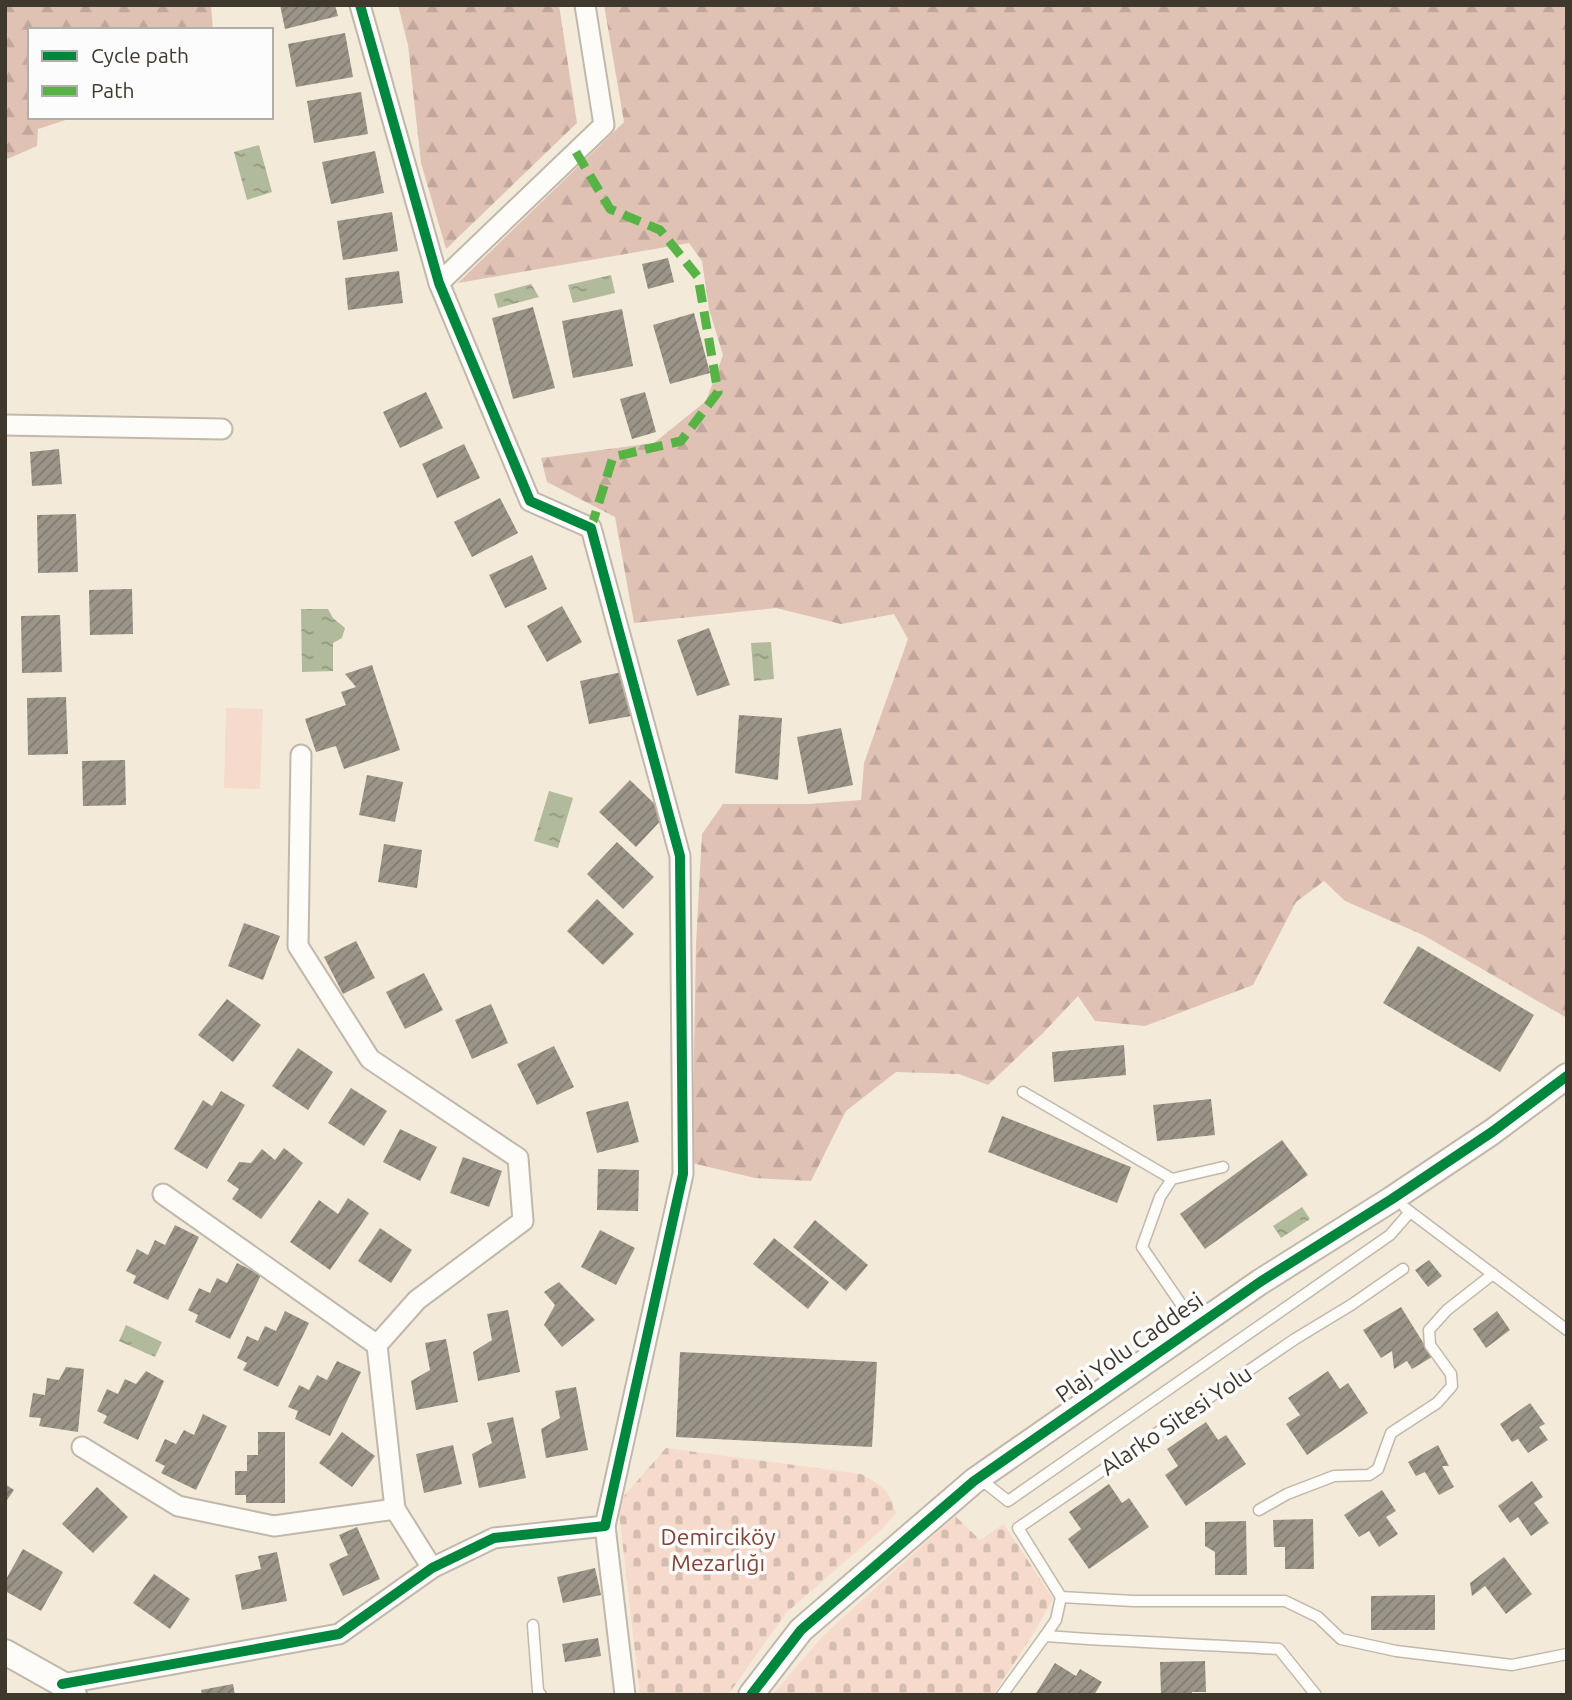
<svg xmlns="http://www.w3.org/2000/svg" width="1572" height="1700" viewBox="0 0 1572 1700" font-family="Ubuntu,sans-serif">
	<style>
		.forest { fill: url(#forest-firs) }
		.cemetery { fill: url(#cemetery-stones) }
		.garden { fill: #f6dacc }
		.water { fill: url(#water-ripples) }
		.building { fill: url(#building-hatch) }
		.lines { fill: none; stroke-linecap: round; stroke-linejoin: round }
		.service-casing { stroke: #c0b8ab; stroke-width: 13 }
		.minor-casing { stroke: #c0b8ab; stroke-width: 23 }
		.tertiary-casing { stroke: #c0b8ab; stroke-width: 28 }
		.service { stroke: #fdfcf9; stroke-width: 10 }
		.minor { stroke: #fdfcf9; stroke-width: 19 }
		.tertiary { stroke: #fdfcf9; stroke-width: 24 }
		.quiet { stroke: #57b346; stroke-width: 9; stroke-dasharray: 18 9; stroke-linecap: butt }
		.cycleway-casing { stroke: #fcfcfc; stroke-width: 15 }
		.cycleway { stroke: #00873e; stroke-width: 10 }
		.labels { text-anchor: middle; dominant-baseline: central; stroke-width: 7; stroke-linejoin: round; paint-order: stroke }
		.street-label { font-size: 23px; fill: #3f382c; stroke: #fcfcfc }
		.park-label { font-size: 23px; fill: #824436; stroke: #fcfcfc }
	</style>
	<defs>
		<pattern id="forest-firs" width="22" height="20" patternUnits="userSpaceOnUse" patternTransform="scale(1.75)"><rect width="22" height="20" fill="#e0c2b4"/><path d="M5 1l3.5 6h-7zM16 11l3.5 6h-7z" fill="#c1a79b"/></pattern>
		<pattern id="cemetery-stones" width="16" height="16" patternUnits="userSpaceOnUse" patternTransform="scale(1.75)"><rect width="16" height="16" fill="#f6dacc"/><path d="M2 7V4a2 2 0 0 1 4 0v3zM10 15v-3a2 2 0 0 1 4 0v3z" fill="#d4bcaf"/></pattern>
		<pattern id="water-ripples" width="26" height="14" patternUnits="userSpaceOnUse" patternTransform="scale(1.75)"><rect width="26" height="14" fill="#b1ba9a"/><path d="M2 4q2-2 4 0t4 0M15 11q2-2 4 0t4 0" fill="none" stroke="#91987e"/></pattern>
		<pattern id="building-hatch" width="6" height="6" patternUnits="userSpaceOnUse" patternTransform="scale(1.75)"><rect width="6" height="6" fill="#9a9588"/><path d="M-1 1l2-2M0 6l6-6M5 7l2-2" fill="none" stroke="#7f7b6f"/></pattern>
	</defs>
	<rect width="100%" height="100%" fill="#f4ead9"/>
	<g class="forest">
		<polygon points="5,5 211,5 213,30 30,30 30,117 75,117 38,129 37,146 5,160"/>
		<polygon points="398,5 559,5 577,123 446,249 421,163 408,45"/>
		<polygon points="604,5 1567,5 1567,1018 1423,935 1345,901 1324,881 1296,902 1253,985 1145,1026 1095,1021 1078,996 1043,1033 988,1085 959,1074 896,1072 846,1111 811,1181 755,1178 692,1163 696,944 702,834 723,804 808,804 861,800 864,763 908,639 894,614 841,624 776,608 634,623 615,517 547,482 541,458 654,443 706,401 723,355 709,309 702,261 689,243 458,283 624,122"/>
	</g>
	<g class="cemetery">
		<path d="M666 1448 861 1474C884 1487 888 1488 896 1513L880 1531 786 1613 728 1695H640L618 1503Z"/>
		<polygon points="955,1516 980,1540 1004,1524 1053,1599 1033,1634 993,1695 772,1695 824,1635"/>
	</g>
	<polygon class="garden" points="226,708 263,709 260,789 224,788"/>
	<g class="water">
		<polygon points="259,145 272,192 247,200 234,152"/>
		<polygon points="611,275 615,293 573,303 568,285"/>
		<polygon points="531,284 539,297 498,308 494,294"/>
		<polygon points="301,609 328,609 333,618 345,628 342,638 333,643 333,671 302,672"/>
		<polygon points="771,642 774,679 754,681 751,643"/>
		<polygon points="549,791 573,798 558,848 534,841"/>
		<polygon points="1302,1207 1310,1219 1281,1238 1273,1226"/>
		<polygon points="126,1325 162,1342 155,1357 119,1341"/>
	</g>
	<g class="building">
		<polygon points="280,5 335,5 338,16 285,29"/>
		<polygon points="345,33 353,77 296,87 288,44"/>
		<polygon points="361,92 368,134 314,143 307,101"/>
		<polygon points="375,151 384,193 331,204 322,162"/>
		<polygon points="392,212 398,251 343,260 337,221"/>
		<polygon points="668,258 674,282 648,289 642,264"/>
		<polygon points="399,271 403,303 348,310 345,278"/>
		<polygon points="533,307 555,388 513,399 492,318"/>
		<polygon points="622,309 633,366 573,378 562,321"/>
		<polygon points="694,313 710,373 670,384 653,325"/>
		<polygon points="426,392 443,428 400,448 383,412"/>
		<polygon points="645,392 656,432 632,439 620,399"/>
		<polygon points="464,444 480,478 437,498 422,464"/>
		<polygon points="59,449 62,484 32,486 30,452"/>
		<polygon points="500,498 518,533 472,557 454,522"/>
		<polygon points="76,514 78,572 38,573 37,515"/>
		<polygon points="532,555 547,589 505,608 489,575"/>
		<polygon points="132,589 133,634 90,635 89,590"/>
		<polygon points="562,606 582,642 547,662 527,626"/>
		<polygon points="60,615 62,672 22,673 21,616"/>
		<polygon points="709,628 730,685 697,696 677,640"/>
		<polygon points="372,665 400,750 344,769 336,746 316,752 305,719 346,705 341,692 356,687 345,674"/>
		<polygon points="622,672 631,716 589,724 580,681"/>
		<polygon points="66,697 68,754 28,755 27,698"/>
		<polygon points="739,715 782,718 778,780 735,773"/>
		<polygon points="841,728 853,785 808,794 797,737"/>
		<polygon points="125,760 126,805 83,806 82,761"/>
		<polygon points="367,775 403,782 395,822 359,815"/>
		<polygon points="630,780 666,815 636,847 599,812"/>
		<polygon points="617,842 654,877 623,909 587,874"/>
		<polygon points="384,844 422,850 417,888 378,882"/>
		<polygon points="597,899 634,934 603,965 567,931"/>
		<polygon points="244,923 280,936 263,980 228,966"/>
		<polygon points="356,941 375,978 343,994 324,957"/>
		<polygon points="1418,946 1534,1015 1500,1072 1383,1003"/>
		<polygon points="424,973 443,1010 405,1029 386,992"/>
		<polygon points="227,999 261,1025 233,1062 198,1035"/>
		<polygon points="491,1004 508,1043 472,1059 455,1020"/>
		<polygon points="1124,1045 1126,1075 1054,1082 1052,1052"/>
		<polygon points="554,1046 574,1087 537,1105 517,1064"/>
		<polygon points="298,1048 333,1072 308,1110 272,1086"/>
		<polygon points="351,1088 387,1111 364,1146 328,1123"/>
		<polygon points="221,1091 245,1105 207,1169 174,1149 203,1100 212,1106"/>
		<polygon points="1211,1099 1215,1135 1157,1141 1153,1105"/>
		<polygon points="628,1101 639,1142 597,1153 586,1112"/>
		<polygon points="1002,1116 1131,1167 1117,1203 988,1152"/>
		<polygon points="400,1129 437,1147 420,1181 383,1162"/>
		<polygon points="1282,1140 1308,1175 1205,1249 1180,1214"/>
		<polygon points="284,1148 303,1163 261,1219 232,1199 239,1189 227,1181 239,1162 251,1163 262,1149 275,1160"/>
		<polygon points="463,1157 502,1171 489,1207 450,1193"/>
		<polygon points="598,1169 639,1170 638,1211 597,1210"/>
		<polygon points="348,1198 369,1213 330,1270 290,1242 319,1200 338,1214"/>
		<polygon points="815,1220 868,1265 846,1291 793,1247"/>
		<polygon points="175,1225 199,1237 168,1300 133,1283 136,1276 126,1271 137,1249 148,1255 155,1240 165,1245"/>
		<polygon points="380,1228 412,1250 391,1283 358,1261"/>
		<polygon points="600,1230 635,1248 616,1285 581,1267"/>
		<polygon points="774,1238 829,1282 808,1309 753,1264"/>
		<polygon points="1429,1260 1442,1276 1428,1287 1415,1270"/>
		<polygon points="237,1263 261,1275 230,1339 195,1322 198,1315 188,1310 199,1288 210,1293 217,1278 227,1283"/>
		<polygon points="559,1282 595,1320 562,1347 544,1325 555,1305 544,1292"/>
		<polygon points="1401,1307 1432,1357 1412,1369 1407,1361 1394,1369 1392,1351 1381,1358 1363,1330"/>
		<polygon points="508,1310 520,1372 478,1381 473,1352 492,1340 487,1314"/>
		<polygon points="285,1311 309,1323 278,1387 243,1370 247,1363 237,1358 247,1336 258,1341 265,1326 276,1331"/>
		<polygon points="1497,1311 1510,1330 1486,1348 1473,1329"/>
		<polygon points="446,1339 458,1402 416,1410 411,1381 430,1370 425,1343"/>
		<polygon points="680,1352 877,1362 872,1447 676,1437"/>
		<polygon points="337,1361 361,1372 330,1436 295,1419 298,1411 288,1407 299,1385 309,1390 317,1375 327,1380"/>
		<polygon points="66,1367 84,1369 78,1432 39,1426 41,1418 29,1417 33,1393 45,1395 47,1378 59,1380"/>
		<polygon points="146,1371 164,1381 138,1440 103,1423 107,1416 97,1411 107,1389 118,1394 125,1379 136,1384"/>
		<polygon points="1328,1371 1340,1389 1348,1383 1368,1413 1307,1455 1286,1424 1300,1415 1288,1398"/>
		<polygon points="576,1387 588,1450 546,1458 541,1429 560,1418 555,1391"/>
		<polygon points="1530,1403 1545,1424 1539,1427 1548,1440 1528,1453 1518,1439 1512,1442 1500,1424"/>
		<polygon points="203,1414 227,1426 196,1490 161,1473 165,1466 155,1461 165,1439 176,1444 184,1430 194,1435"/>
		<polygon points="513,1417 526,1478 479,1488 472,1454 492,1443 487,1423"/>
		<polygon points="1206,1422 1218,1440 1226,1435 1246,1464 1186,1506 1165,1475 1178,1466 1167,1449"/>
		<polygon points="258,1432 285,1432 285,1503 246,1503 246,1495 235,1495 235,1471 247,1471 247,1455 258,1455"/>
		<polygon points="342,1432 375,1456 352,1487 319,1463"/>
		<polygon points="453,1445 462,1484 424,1493 416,1454"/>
		<polygon points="1438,1445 1449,1466 1442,1466 1454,1487 1439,1495 1425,1472 1416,1476 1408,1462"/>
		<polygon points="1532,1481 1543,1497 1534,1503 1549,1523 1531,1536 1518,1517 1510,1523 1498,1506"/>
		<polygon points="5,1484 14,1490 5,1503"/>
		<polygon points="1109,1484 1122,1503 1129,1498 1149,1527 1089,1569 1068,1539 1081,1529 1069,1512"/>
		<polygon points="97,1487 128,1517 93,1553 62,1524"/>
		<polygon points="1382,1490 1396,1511 1386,1517 1398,1534 1379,1547 1369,1531 1359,1537 1344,1515"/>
		<polygon points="1313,1519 1314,1569 1285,1569 1285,1547 1274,1547 1273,1520"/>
		<polygon points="1246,1521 1247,1575 1215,1575 1215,1552 1205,1546 1205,1522"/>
		<polygon points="357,1527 380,1579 343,1596 329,1564 348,1555 339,1535"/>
		<polygon points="23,1549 63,1572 41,1611 5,1591 5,1581"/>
		<polygon points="277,1552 287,1601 242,1610 235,1575 261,1569 258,1556"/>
		<polygon points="1504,1557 1532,1594 1506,1614 1485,1586 1472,1596 1470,1583"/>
		<polygon points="595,1568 601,1595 563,1603 557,1577"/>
		<polygon points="154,1574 190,1599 170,1629 133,1603"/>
		<polygon points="1435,1595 1435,1630 1371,1630 1371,1596"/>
		<polygon points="598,1638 601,1656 565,1662 562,1644"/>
		<polygon points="1205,1661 1206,1692 1192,1692 1192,1695 1161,1695 1160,1662"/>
		<polygon points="1055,1663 1076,1676 1080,1669 1102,1682 1094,1695 1035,1695"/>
		<polygon points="233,1684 235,1695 202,1695 201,1690"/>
	</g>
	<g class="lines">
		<g class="service-casing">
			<g id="service">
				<polyline points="1023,1092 1172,1179"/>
				<polyline points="1405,1208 1567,1330"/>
				<polyline points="1403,1269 1351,1305 1295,1339 1018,1528 1061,1597 1133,1601 1285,1601 1318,1617 1341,1639 1396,1651 1512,1665 1567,1654"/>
				<polyline points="1196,1326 1142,1247 1160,1197 1172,1179 1223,1167"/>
				<polyline points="979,1478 1008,1501 1390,1235 1410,1212"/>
				<polyline points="1259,1510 1287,1494 1334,1476 1369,1475 1378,1469 1391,1433 1437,1403 1452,1386 1451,1374 1430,1345 1429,1330 1447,1310 1493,1274"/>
				<polyline points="533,1625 538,1691 541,1695"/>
				<polyline points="1045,1636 1056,1620 1061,1597"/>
				<path d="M1002 1695 1045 1636C1123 1642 1201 1644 1279 1649L1316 1695"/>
			</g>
		</g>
		<g class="minor-casing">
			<g id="minor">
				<polyline points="439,283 604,125 585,5"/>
				<polyline points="5,425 222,429"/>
				<polyline points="301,755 298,946 370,1059 518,1158 523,1221 417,1300 377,1345 395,1509"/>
				<polyline points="163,1194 377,1345"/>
				<polyline points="82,1447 178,1506 274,1526 395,1509 432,1568"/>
				<polyline points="605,1526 625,1695"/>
				<polyline points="62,1684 339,1634 432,1568 494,1538 605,1526 683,1174 680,856 591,528 530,501 439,283 360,5"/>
			</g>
		</g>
		<g class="tertiary-casing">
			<g id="tertiary">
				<polyline points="5,1652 62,1684 74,1695"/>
				<polyline points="751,1695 801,1630 974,1481 1260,1282 1392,1199 1492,1132 1567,1076"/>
			</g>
		</g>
		<use href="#service" class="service"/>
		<use href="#minor" class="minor"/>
		<use href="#tertiary" class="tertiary"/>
		<polyline class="quiet" points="576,152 610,209 660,230 698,277 718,392 681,441 613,457 591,528"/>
		<g class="cycleway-casing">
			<g id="cycleway">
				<polyline points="62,1684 339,1634 432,1568 494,1538 605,1526 683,1174 680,856 591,528 530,501 439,283 360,5"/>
				<polyline points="751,1695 801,1630 974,1481 1260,1282 1392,1199 1492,1132 1567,1076"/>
			</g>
		</g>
		<use href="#cycleway" class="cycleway"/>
	</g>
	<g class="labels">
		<g class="street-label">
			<text transform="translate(1129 1347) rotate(-35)">Plaj Yolu Caddesi</text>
			<text transform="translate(1176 1420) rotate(-34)">Alarko Sitesi Yolu</text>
		</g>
		<g class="park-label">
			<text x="718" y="1536">Demirciköy<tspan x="718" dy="26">Mezarlığı</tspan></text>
		</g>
	</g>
	<rect width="1572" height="1700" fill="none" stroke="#3f382c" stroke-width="14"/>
	<rect x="28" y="28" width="245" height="91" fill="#fcfcfc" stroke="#b0aea9" stroke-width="2"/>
	<rect x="42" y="51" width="35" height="10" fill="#00873e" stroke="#b0aea9" stroke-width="2"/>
	<text x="91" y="63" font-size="21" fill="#3f382c">Cycle path</text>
	<rect x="42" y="86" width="35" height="10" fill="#57b346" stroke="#b0aea9" stroke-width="2"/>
	<text x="91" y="98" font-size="21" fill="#3f382c">Path</text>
</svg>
